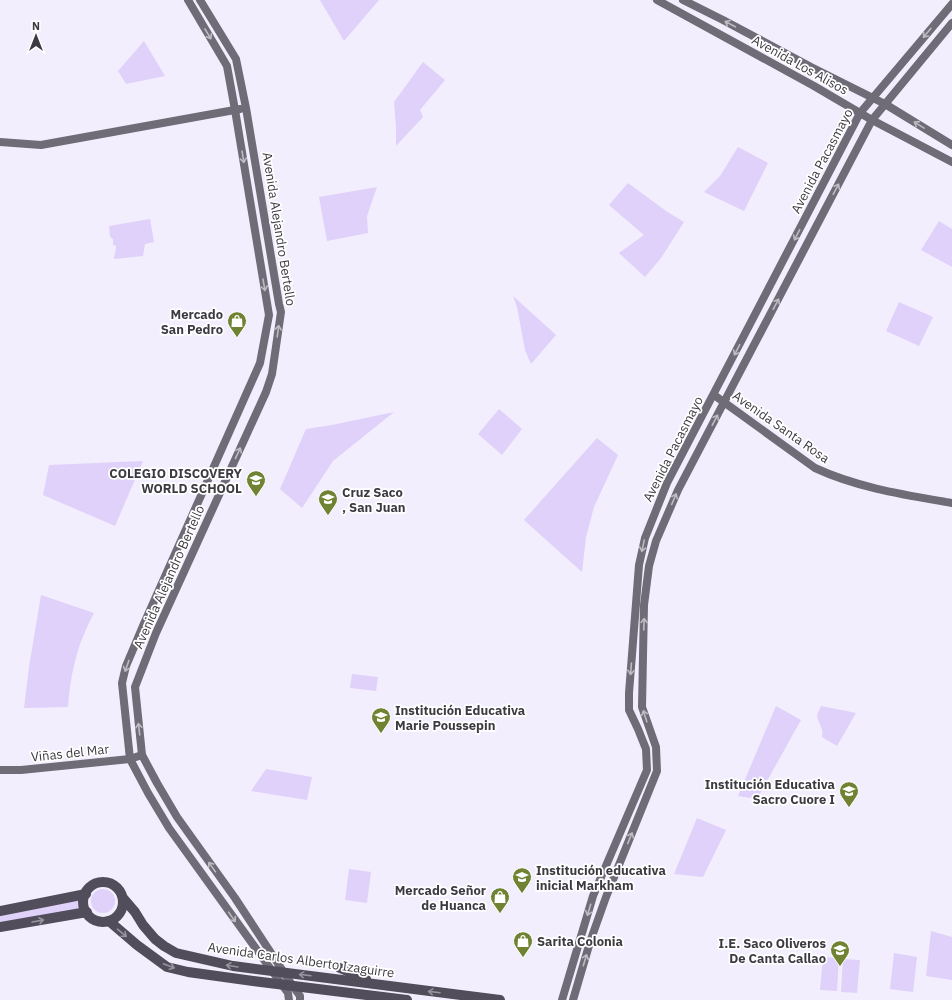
<svg xmlns="http://www.w3.org/2000/svg" width="952" height="1000" viewBox="0 0 952 1000" font-family="'IBM Plex Sans',sans-serif">
	<style>
		.green { fill: #dfd1fa }
		.lines { fill: none; stroke-linecap: round; stroke-linejoin: round }
		.secondary { stroke: #6f6b77; stroke-width: 8 }
		.primary { stroke: #524d5b; stroke-width: 10 }
		.oneway { stroke: #bebcc2 }
		.oneway2 { stroke: #97949d }
		.labels { text-anchor: middle; dominant-baseline: central; stroke-width: 3.5; stroke-linejoin: round; paint-order: stroke }
		.street-label { font-size: 13px; fill: #3d3b42; stroke: #fff }
		.poi-label { font-size: 13px; font-weight: bold; fill: #3d3b42; stroke: #fff; text-anchor: end }
	</style>
	<rect width="100%" height="100%" fill="#f3eefd"/>
	<g class="green">
		<polygon points="320,0 379,0 344,41"/>
		<polygon points="144,41 165,76 126,84 118,71"/>
		<polygon points="423,62 445,80 420,110 423,117 396,146 396,127 394,102"/>
		<polygon points="738,147 768,163 744,211 704,192 720,176"/>
		<polygon points="628,183 666,211 684,222 661,258 645,277 619,253 644,235 609,205"/>
		<polygon points="377,187 367,216 368,233 327,241 319,197"/>
		<path d="M150 219 154 242 145 244 143 256 114 259C114 254 116 253 116 246L113 245V239L110 237 109 226Z"/>
		<polygon points="939,221 952,229 952,267 921,250"/>
		<polygon points="513,296 556,335 531,364 525,350 517,307"/>
		<polygon points="899,302 933,317 919,346 886,331"/>
		<polygon points="499,409 522,429 502,455 478,434"/>
		<polygon points="394,412 333,461 302,508 280,489 306,429 332,425"/>
		<polygon points="597,438 618,455 594,507 586,537 582,572 524,520"/>
		<polygon points="143,461 115,526 43,495 49,465"/>
		<path d="M41 595 94 613C77 645 71 671 68 707L24 708 29 667Z"/>
		<polygon points="352,674 378,677 376,691 350,688"/>
		<polygon points="776,706 801,720 757,799 738,796"/>
		<path d="M821 706 856 713 837 746 822 737C824 727 818 724 817 715Z"/>
		<polygon points="266,769 312,777 307,800 251,791"/>
		<polygon points="697,818 726,830 703,877 674,874"/>
		<polygon points="349,869 371,872 367,903 345,900"/>
		<circle cx="103" cy="901" r="12"/>
		<polygon points="80,899 82,909 0,924 0,916"/>
		<polygon points="931,931 952,937 952,980 926,976"/>
		<polygon points="894,953 917,957 913,992 890,989"/>
		<polygon points="823,957 839,958 837,991 820,990"/>
		<polygon points="843,959 860,960 857,993 841,992"/>
	</g>
	<g class="lines">
		<g class="secondary">
			<polyline points="188,0 227,66 235,110 269,315 260,363 143,626 126,666 122,683 130,759 148,793 169,828 288,993 289,1000"/>
			<polyline points="200,0 236,59 246,108 279,304 281,312 272,374 266,392 156,633 135,687 142,755 157,783 177,817 235,898 292,985 300,996 300,1000"/>
			<polyline points="657,0 814,86 872,120 952,162"/>
			<polyline points="683,0 723,20 811,67 885,104 952,145"/>
			<polyline points="0,142 41,145 240,109"/>
			<path d="M714 395 815 468C858 488 906 495 952 503"/>
			<polyline points="0,770 21,770 130,759 142,755"/>
			<polyline points="562,1000 593,896 647,770 646,749 638,729 629,710 629,693 639,565 645,538 667,483 860,113 952,4"/>
			<polyline points="573,1000 590,942 606,897 657,771 656,747 642,707 644,605 649,566 656,541 678,490 872,120 952,23"/>
		</g>
		<g class="primary">
			<circle cx="103" cy="902" r="20"/>
			<polyline points="123,898 135,912 143,925 155,939 164,946 176,953 233,966 500,1000"/>
			<polyline points="0,911 86,894"/>
			<polyline points="109,921 137,945 167,967 188,972 253,981 407,1000"/>
			<polyline points="0,927 87,912"/>
			<polyline points="340,968 366,979"/>
		</g>
	</g>
	<defs><path id="oneway-shaft" d="M-6 0H5M1.5-3L5.5 0L1.5 3" fill="none" stroke-width="1.6" stroke-linecap="round" stroke-linejoin="round"/></defs>
	<g class="oneway">
		<use href="#oneway-shaft" transform="translate(730 24) rotate(-152)"/>
		<use href="#oneway-shaft" transform="translate(927 33) rotate(130)"/>
		<use href="#oneway-shaft" transform="translate(208 34) rotate(59)"/>
		<use href="#oneway-shaft" transform="translate(919 125) rotate(-148)"/>
		<use href="#oneway-shaft" transform="translate(243 157) rotate(81)"/>
		<use href="#oneway-shaft" transform="translate(836 189) rotate(-62)"/>
		<use href="#oneway-shaft" transform="translate(797 235) rotate(117)"/>
		<use href="#oneway-shaft" transform="translate(264 285) rotate(80)"/>
		<use href="#oneway-shaft" transform="translate(776 304) rotate(-62)"/>
		<use href="#oneway-shaft" transform="translate(278 331) rotate(-82)"/>
		<use href="#oneway-shaft" transform="translate(737 350) rotate(117)"/>
		<use href="#oneway-shaft" transform="translate(715 420) rotate(-62)"/>
		<use href="#oneway-shaft" transform="translate(238 453) rotate(-65)"/>
		<use href="#oneway-shaft" transform="translate(674 499) rotate(-67)"/>
		<use href="#oneway-shaft" transform="translate(643 546) rotate(102)"/>
		<use href="#oneway-shaft" transform="translate(644 624) rotate(-88)"/>
		<use href="#oneway-shaft" transform="translate(127 666) rotate(109)"/>
		<use href="#oneway-shaft" transform="translate(631 669) rotate(94)"/>
		<use href="#oneway-shaft" transform="translate(645 716) rotate(-108)"/>
		<use href="#oneway-shaft" transform="translate(139 729) rotate(-97)"/>
		<use href="#oneway-shaft" transform="translate(630 838) rotate(-68)"/>
		<use href="#oneway-shaft" transform="translate(212 867) rotate(-125)"/>
		<use href="#oneway-shaft" transform="translate(589 910) rotate(107)"/>
		<use href="#oneway-shaft" transform="translate(232 917) rotate(55)"/>
		<use href="#oneway-shaft" transform="translate(585 960) rotate(-73)"/>
	</g>
	<g class="oneway2">
		<use href="#oneway-shaft" transform="translate(38 921) rotate(-10)"/>
		<use href="#oneway-shaft" transform="translate(122 933) rotate(40)"/>
		<use href="#oneway-shaft" transform="translate(169 966) rotate(21)"/>
		<use href="#oneway-shaft" transform="translate(232 966) rotate(-171)"/>
		<use href="#oneway-shaft" transform="translate(305 975) rotate(-173)"/>
		<use href="#oneway-shaft" transform="translate(434 992) rotate(-173)"/>
	</g>
	<defs>
		<g id="shop-pin" transform="scale(1)"><path d="M0 17L-7.5 6A9.5 9.5 0 1 1 7.5 6Z" fill="#6f8333" stroke="#fff"/><path d="M-5-2.5h2.3a2.7 3.5 0 0 1 5.4 0H5L5.5 6h-11ZM-1.5-2.5h3a1.5 2.3 0 0 0-3 0Z" fill="#fff"/></g>
		<g id="school-pin" transform="scale(1)"><path d="M0 17L-7.5 6A9.5 9.5 0 1 1 7.5 6Z" fill="#6f8333" stroke="#fff"/><path d="M0-5L7-2L0 1L-7-2ZM-4 1L0 2.5L4 1V4Q0 6-4 4Z" fill="#fff"/></g>
	</defs>
	<g fill-rule="evenodd">
		<use href="#shop-pin" x="237" y="321"/>
		<use href="#school-pin" x="256" y="480"/>
		<use href="#school-pin" x="328" y="499"/>
		<use href="#school-pin" x="381" y="717"/>
		<use href="#school-pin" x="849" y="791"/>
		<use href="#school-pin" x="522" y="877"/>
		<use href="#shop-pin" x="500" y="897"/>
		<use href="#shop-pin" x="523" y="941"/>
		<use href="#school-pin" x="840" y="950"/>
	</g>
	<g class="labels">
		<g class="street-label">
			<text transform="translate(800 65) rotate(29)">Avenida Los Alisos</text>
			<text transform="translate(822 161) rotate(-62)">Avenida Pacasmayo</text>
			<text transform="translate(279 229) rotate(81)">Avenida Alejandro Bertello</text>
			<text transform="translate(781 427) rotate(35)">Avenida Santa Rosa</text>
			<text transform="translate(673 449) rotate(-63)">Avenida Pacasmayo</text>
			<text transform="translate(169 577) rotate(-66)">Avenida Alejandro Bertello</text>
			<text transform="translate(70 753) rotate(-6)">Viñas del Mar</text>
			<text transform="translate(301 960) rotate(8)">Avenida Carlos Alberto Izaguirre</text>
		</g>
		<g class="poi-label">
			<text x="223" y="314">Mercado<tspan x="223" dy="15">San Pedro</tspan></text>
			<text x="242" y="473">COLEGIO DISCOVERY<tspan x="242" dy="15">WORLD SCHOOL</tspan></text>
			<text x="342" y="492" text-anchor="start">Cruz Saco<tspan x="342" dy="15">, San Juan</tspan></text>
			<text x="395" y="710" text-anchor="start">Institución Educativa<tspan x="395" dy="15">Marie Poussepin</tspan></text>
			<text x="835" y="784">Institución Educativa<tspan x="835" dy="15">Sacro Cuore I</tspan></text>
			<text x="536" y="870" text-anchor="start">Institución educativa<tspan x="536" dy="15">inicial Markham</tspan></text>
			<text x="486" y="890">Mercado Señor<tspan x="486" dy="15">de Huanca</tspan></text>
			<text x="537" y="941" text-anchor="start">Sarita Colonia</text>
			<text x="826" y="943">I.E. Saco Oliveros<tspan x="826" dy="15">De Canta Callao</tspan></text>
		</g>
	</g>
	<g transform="translate(36 36)" stroke="#ffffff" stroke-width="3" paint-order="stroke">
	<path d="M0-3L7 15L0 10L-7 15Z" fill="#3d3b42"/>
	<text y="-6" font-size="11" font-weight="bold" text-anchor="middle" fill="#3d3b42">N</text>
	</g>
</svg>
